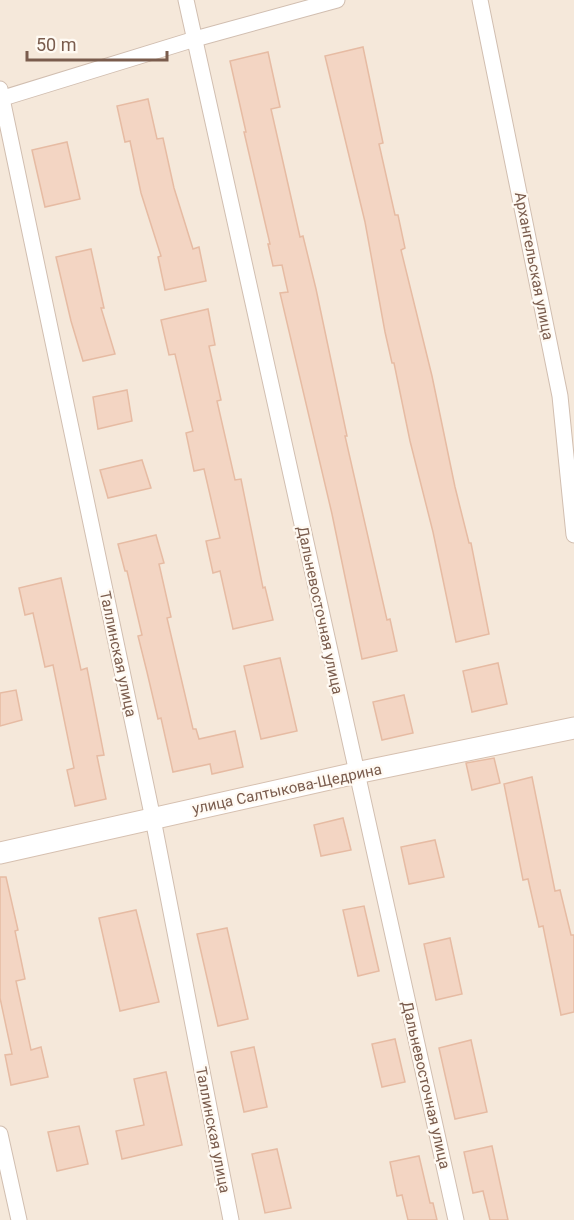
<svg xmlns="http://www.w3.org/2000/svg" width="574" height="1220" viewBox="0 0 574 1220" font-family="Roboto,sans-serif">
	<style>
		.residential { fill: #f5e8da }
		.building { fill: #f3d5c3; stroke: #e6bba3; stroke-width: 1.5 }
		.lines { fill: none; stroke-linecap: round; stroke-linejoin: round }
		.street-casing { stroke: #d1beb0; stroke-width: 17 }
		.secondary-casing { stroke: #d6c0b0; stroke-width: 23 }
		.street { stroke: #fff; stroke-width: 15 }
		.secondary { stroke: #fff; stroke-width: 21 }
		.labels { text-anchor: middle; dominant-baseline: central; stroke-width: 4.5; stroke-linejoin: round; paint-order: stroke }
		.street-label { font-size: 15px; fill: #7a5c4d; stroke: #fffaf3 }
	</style>
	<rect width="100%" height="100%" fill="#fdf6ec"/>
	<rect class="residential" x="0" y="0" width="574" height="1220"/>
	<g class="building">
		<polygon points="363,47 383,143 379,144 395,215 398,215 405,248 401,250 432,376 455,487 469,543 471,543 489,634 456,642 433,532 410,441 394,363 392,363 385,332 365,222 325,56"/>
		<polygon points="268,52 280,107 271,109 300,237 303,236 316,289 347,436 345,436 387,620 390,619 397,651 362,659 332,514 280,293 288,292 282,265 273,266 268,244 270,244 244,132 246,132 230,61"/>
		<polygon points="148,99 157,139 163,138 174,188 193,249 199,247 206,281 165,290 158,257 161,256 141,193 130,141 125,142 117,106"/>
		<polygon points="67,142 80,199 45,207 32,150"/>
		<polygon points="91,249 104,308 101,308 115,354 83,361 71,321 56,257"/>
		<polygon points="208,309 215,345 209,346 221,400 217,401 235,480 241,479 263,588 265,587 273,620 233,629 220,571 213,573 206,541 220,538 204,469 194,471 186,433 193,431 175,354 169,355 161,320"/>
		<polygon points="127,390 132,421 98,429 93,397"/>
		<polygon points="142,460 151,488 108,498 100,470"/>
		<polygon points="156,535 164,563 159,564 171,617 167,618 193,729 196,729 199,739 235,731 243,767 212,774 210,764 173,772 161,718 158,719 147,672 138,636 142,635 127,571 125,571 118,544"/>
		<polygon points="61,578 81,670 87,668 104,755 97,756 106,799 75,806 67,770 74,768 53,665 45,667 33,613 25,615 19,588"/>
		<polygon points="280,658 297,731 261,739 244,666"/>
		<polygon points="498,663 507,704 472,712 463,671"/>
		<polygon points="16,690 22,720 0,726 0,693"/>
		<polygon points="404,695 413,733 382,740 373,702"/>
		<polygon points="494,758 500,783 472,790 466,763"/>
		<polygon points="532,777 555,891 560,890 571,935 574,935 574,1012 561,1015 543,926 539,927 528,879 523,880 504,784"/>
		<polygon points="343,818 351,850 321,856 314,825"/>
		<polygon points="435,840 444,877 409,884 401,847"/>
		<polygon points="0,877 6,877 18,930 15,931 25,979 16,981 31,1050 41,1047 48,1077 11,1085 5,1055 12,1054 0,998"/>
		<polygon points="364,906 379,971 358,976 343,910"/>
		<polygon points="136,910 159,1002 120,1011 99,918"/>
		<polygon points="227,928 248,1019 218,1026 197,934"/>
		<polygon points="450,938 462,994 436,1000 424,944"/>
		<polygon points="395,1039 405,1082 382,1087 372,1044"/>
		<polygon points="471,1040 487,1112 455,1119 439,1048"/>
		<polygon points="254,1047 267,1107 244,1112 231,1052"/>
		<polygon points="166,1072 182,1145 122,1159 116,1131 144,1125 134,1079"/>
		<polygon points="79,1126 88,1164 57,1171 48,1132"/>
		<polygon points="492,1146 508,1220 490,1220 483,1191 473,1193 464,1152"/>
		<polygon points="277,1149 291,1208 265,1213 252,1154"/>
		<polygon points="419,1156 430,1203 433,1203 437,1220 408,1220 402,1195 397,1196 390,1162"/>
	</g>
	<g class="lines">
		<g class="street-casing">
			<g id="street">
				<polyline points="186,0 456,1220"/>
				<polyline points="480,0 560,396 574,535"/>
				<polyline points="0,89 153,819 231,1220"/>
				<polyline points="0,99 195,39 337,0"/>
				<polyline points="0,1134 19,1220"/>
			</g>
		</g>
		<g class="secondary-casing">
			<polyline id="secondary" points="0,853 356,773 574,728"/>
		</g>
		<use href="#street" class="street"/>
		<use href="#secondary" class="secondary"/>
	</g>
	<g class="labels">
		<g class="street-label">
			<text transform="translate(534 266) rotate(79)">Архангельская улица</text>
			<text transform="translate(320 610) rotate(78)">Дальневосточная улица</text>
			<text transform="translate(118 654) rotate(78)">Таллинская улица</text>
			<text transform="translate(287 789) rotate(-12)">улица Салтыкова-Щедрина</text>
			<text transform="translate(426 1085) rotate(77)">Дальневосточная улица</text>
			<text transform="translate(213 1130) rotate(79)">Таллинская улица</text>
		</g>
	</g>
	<path d="M27 51v9h140v-9" fill="none" stroke="#7a5c4d" stroke-width="3"/>
	<text x="36" y="51" font-size="18" fill="#7a5c4d" stroke="#fffaf3" stroke-width="4.5" paint-order="stroke">50 m</text>
</svg>
